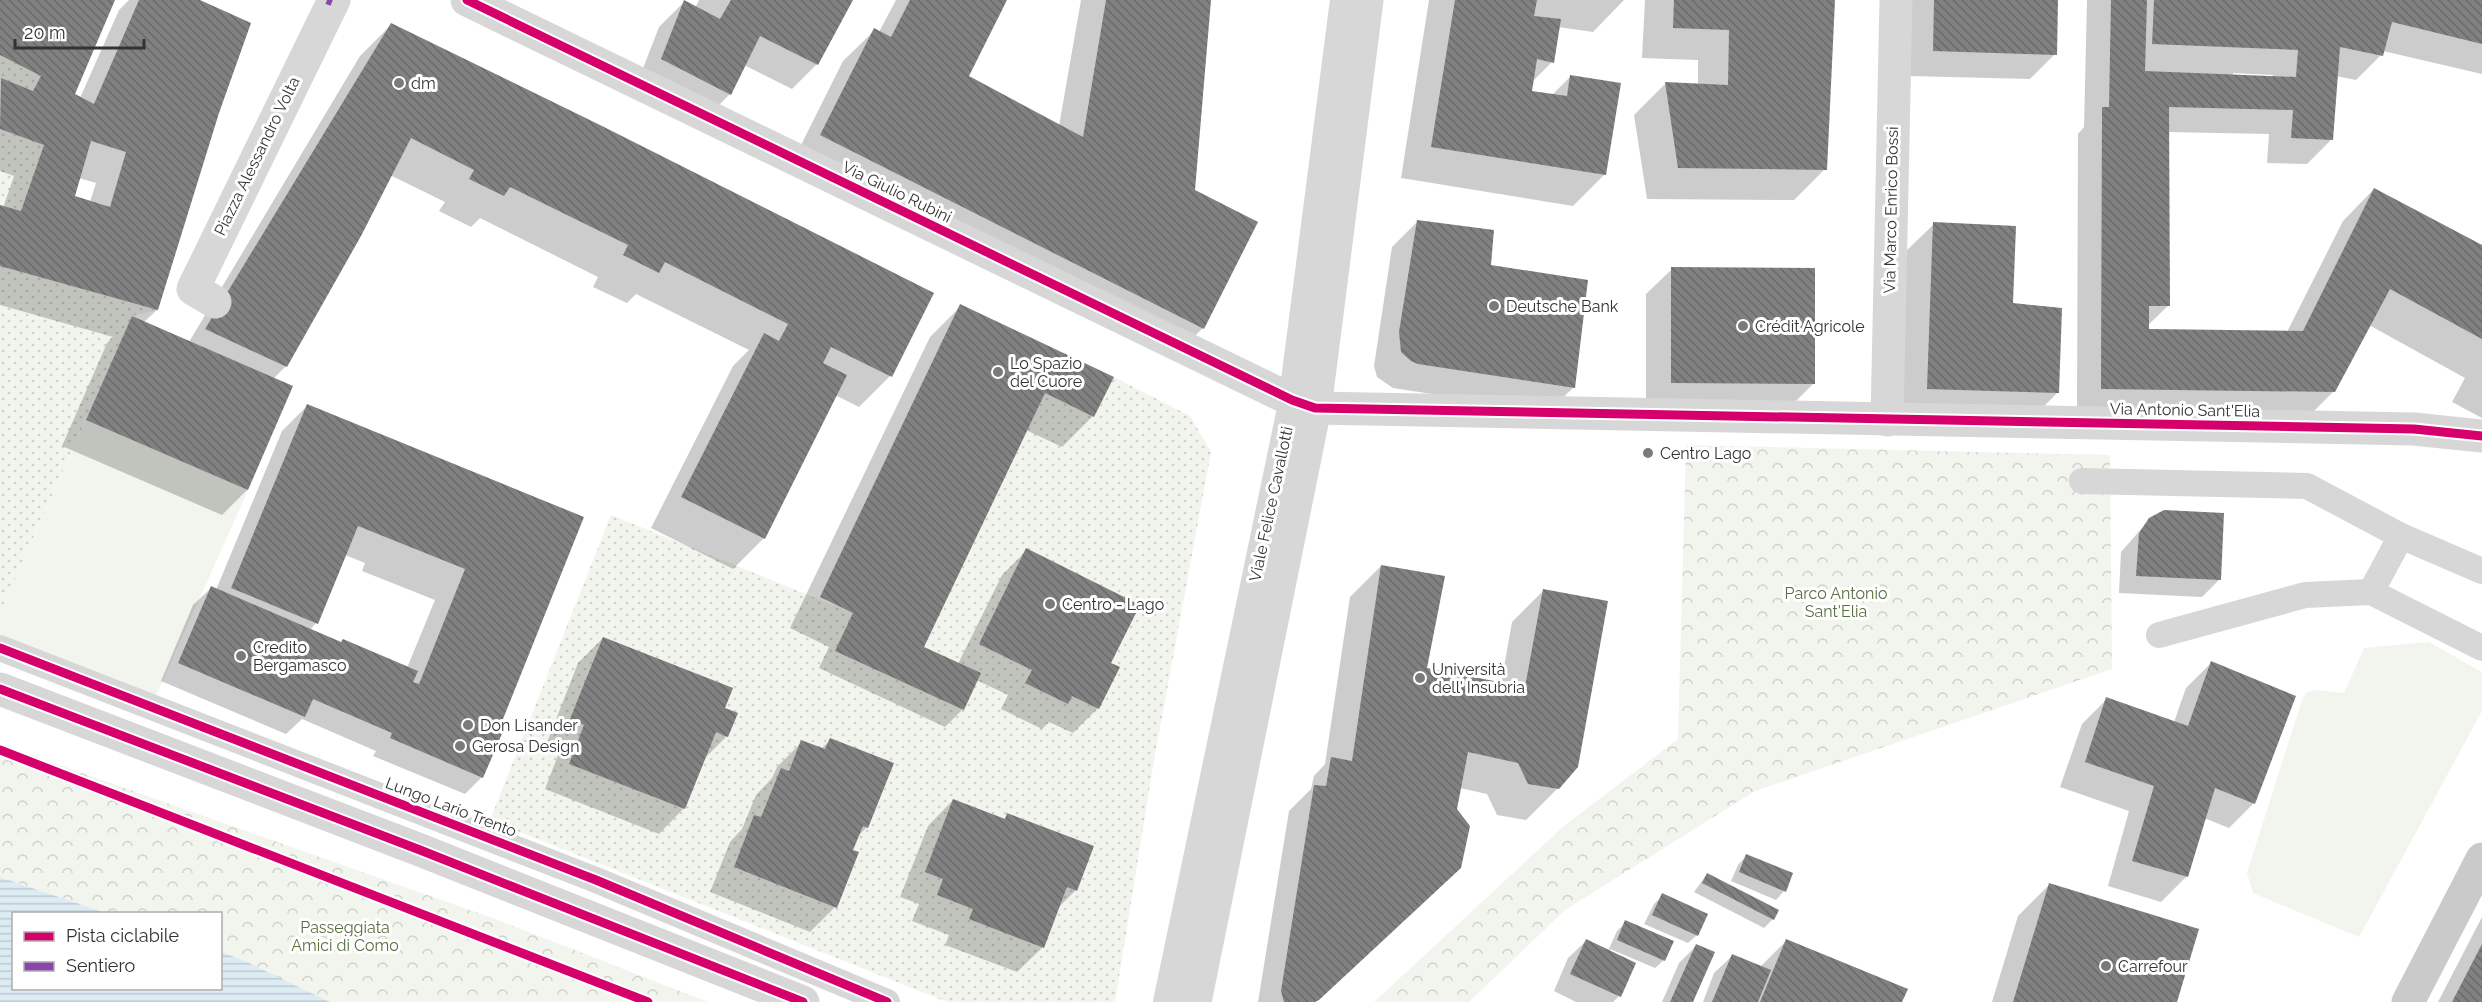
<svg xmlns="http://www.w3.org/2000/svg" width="2482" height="1002" viewBox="0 0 2482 1002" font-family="Raleway,sans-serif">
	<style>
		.grass { fill: #f1f5ed }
		.forest { fill: url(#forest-crowns) }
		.garden { fill: url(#garden-dots) }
		.water { fill: url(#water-rules) }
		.shadow { fill: #0003; fill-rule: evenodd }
		.building { fill: url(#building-back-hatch); fill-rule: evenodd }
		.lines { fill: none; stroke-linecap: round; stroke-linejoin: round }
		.service { stroke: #d7d7d7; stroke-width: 26 }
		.minor { stroke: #d7d7d7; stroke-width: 33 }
		.tertiary { stroke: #d7d7d7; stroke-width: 33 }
		.primary { stroke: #cacaca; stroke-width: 33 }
		.quiet { stroke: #8e44ad; stroke-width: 8; stroke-dasharray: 15 8; stroke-linecap: butt }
		.cycleway-casing { stroke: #fff; stroke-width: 13 }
		.cycleway { stroke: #d6006c; stroke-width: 9 }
		.poi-dot { fill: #7a7a7a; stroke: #fff; stroke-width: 2 }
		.labels { text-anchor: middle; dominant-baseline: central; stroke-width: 6; stroke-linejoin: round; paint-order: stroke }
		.poi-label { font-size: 16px; fill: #333; stroke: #fff; text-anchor: start }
		.street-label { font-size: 16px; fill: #333; stroke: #fff }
		.park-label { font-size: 16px; fill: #56703f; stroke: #fff }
	</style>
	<defs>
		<pattern id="forest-crowns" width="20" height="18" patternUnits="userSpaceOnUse" patternTransform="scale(1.5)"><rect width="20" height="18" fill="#f1f5ed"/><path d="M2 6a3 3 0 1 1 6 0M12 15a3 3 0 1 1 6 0" fill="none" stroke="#cfd2cc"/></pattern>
		<pattern id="garden-dots" width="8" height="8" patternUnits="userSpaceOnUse" patternTransform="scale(1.5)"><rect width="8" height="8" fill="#f1f5ed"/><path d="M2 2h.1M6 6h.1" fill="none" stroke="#cfd2cc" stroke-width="1.8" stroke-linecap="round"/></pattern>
		<pattern id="water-rules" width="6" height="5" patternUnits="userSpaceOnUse" patternTransform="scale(1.5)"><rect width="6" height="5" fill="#ddebf3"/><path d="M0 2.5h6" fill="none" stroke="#becad1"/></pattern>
		<pattern id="building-back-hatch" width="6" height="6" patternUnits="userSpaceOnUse" patternTransform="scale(1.5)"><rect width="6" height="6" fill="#818181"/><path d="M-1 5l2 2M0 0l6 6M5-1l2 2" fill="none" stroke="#6a6a6a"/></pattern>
	</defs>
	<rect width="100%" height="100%" fill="#fff"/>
	<g class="grass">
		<polygon points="86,420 248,490 154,700 0,639 0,612"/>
		<polygon points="2429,642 2482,672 2482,711 2359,937 2253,893 2247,873 2302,700 2306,693 2315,690 2344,693 2364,648"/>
	</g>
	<g class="forest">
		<polygon points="1686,445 2110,455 2112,669 1755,791 1565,910 1469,1002 1374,1002 1564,826 1678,739"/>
		<polygon points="0,744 498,920 708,1002 330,1002 243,960 221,952 220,914 106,913 0,877"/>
	</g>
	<g class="garden">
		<polygon points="0,55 41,76 33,91 1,78 0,80"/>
		<polygon points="0,129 44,145 21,211 0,205"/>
		<polygon points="0,266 158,310 132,316 0,612"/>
		<polygon points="1114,377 1190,416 1211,452 1154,760 1115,1002 947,1002 490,820 611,515 853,613 924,646 1045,393 1094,417"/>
	</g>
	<polygon class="water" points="0,877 106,913 14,914 14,988 220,988 221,952 243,960 330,1002 0,1002"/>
	<g class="shadow">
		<path d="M0 0H113L73 94 80 98 119 10 129 0H197L218 113 157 310 143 323 189 342 360 56 391 25 890 376 859 407 835 395 764 538 733 569 651 528 733 366 749 350 636 294 627 303 593 287 598 277 480 218 471 227 439 211 445 202 390 175 286 366 273 379 247 490 222 515 62 446 107 343 113 337 0 305V207L3 208 14 176 0 171ZM79 178 96 183 90 202 74 197Z"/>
		<polygon points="699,0 849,0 817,64 792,89 744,65 730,94 705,119 637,84 659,27 684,2 695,8"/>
		<polygon points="896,0 1005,0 967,76 1059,126 1081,0 1210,0 1194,191 1256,223 1203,328 1171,359 790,167 843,61 875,30 879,32"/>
		<polygon points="1429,0 1624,0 1593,32 1558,27 1552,62 1531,83 1530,92 1552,95 1571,76 1619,84 1604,175 1573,206 1401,178"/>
		<polygon points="1645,0 1833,0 1825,169 1794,200 1647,199 1634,115 1665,84 1698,85 1698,60 1642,58"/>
		<polygon points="1910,0 2057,0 2055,54 2030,79 1909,76"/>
		<path d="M2087 0H2482V74L2383 51 2381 55 2356 80 2336 76 2332 139 2307 164 2267 163 2269 134 2168 132 2169 305 2147 326V330L2287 332 2343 221 2374 189 2482 247V418L2452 402 2465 378 2369 325 2334 391 2303 422 2077 413 2078 134 2084 127ZM2233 73 2273 75V78L2233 76Z"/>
		<polygon points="1418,221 1489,267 1574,387 1548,412 1393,388 1377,377 1374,366 1392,247"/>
		<polygon points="1934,224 2011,305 2058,392 2027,424 1896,419 1902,255"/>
		<polygon points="1672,269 1814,383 1788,409 1646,408 1646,294"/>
		<polygon points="961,306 1093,416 1062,447 1026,430 922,647 958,664 1002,575 1027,550 1098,708 1073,733 1049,722 1042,729 1001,709 1008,695 976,680 962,710 945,727 819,668 829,647 790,628 930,337"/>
		<path d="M307 406 582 518 502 719 482 777 465 794 373 756 376 751 302 719 286 734 161 681 193 605 211 588 216 590 282 431ZM345 555 365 563 362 571 435 600 407 668 310 630 316 623Z"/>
		<polygon points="2150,519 2220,579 2202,597 2119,593 2121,552"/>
		<polygon points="1381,566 1426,670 1501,684 1512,622 1544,590 1558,788 1526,820 1497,815 1487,794 1460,788 1314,1002 1258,1002 1289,811 1311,789 1314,776 1325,764 1350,597"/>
		<polygon points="603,638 723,709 727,736 703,760 684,808 659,834 545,789 560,750 546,745 578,663"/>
		<polygon points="2211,663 2254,803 2229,828 2204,818 2187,876 2161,902 2108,886 2129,811 2060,787 2082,724 2107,699 2174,722 2186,688"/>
		<polygon points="830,740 867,827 856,838 835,907 810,932 710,892 730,842 742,829 756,795 772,778 777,767 802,742 821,749"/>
		<polygon points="953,800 1003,820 1008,815 1076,890 1057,909 1043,947 1017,972 945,945 949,935 912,921 919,904 900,897 928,826"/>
		<polygon points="1746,856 1784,891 1776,900 1731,881 1738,865"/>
		<polygon points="1707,874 1773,919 1764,928 1694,892"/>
		<polygon points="2049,885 2175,1002 1992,1002 2018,916"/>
		<polygon points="1663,895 1697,935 1688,943 1644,924 1654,904"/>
		<polygon points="2482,917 2482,1002 2438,1002"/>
		<polygon points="1626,922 1664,960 1655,968 1610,949 1619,996 1613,1002 1576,1002 1554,991 1568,958 1586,941 1608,951 1617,931"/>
		<polygon points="1786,941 1901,1002 1703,1002 1714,973 1732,956 1761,966"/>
		<polygon points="1696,946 1692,1002 1662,1002 1679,963"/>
	</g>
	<g class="building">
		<path d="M0 0H115L75 94 94 104 139 0H200L251 23 219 113 158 310 0 266V205L21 211 44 145 0 129 1 78 33 91 41 76 0 55ZM91 141 126 152 110 207 75 196Z"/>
		<polygon points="684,0 720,19 731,0 853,0 818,65 760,36 731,95 661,59"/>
		<polygon points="910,0 1007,0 969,76 1083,137 1106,0 1211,0 1195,190 1258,222 1204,329 820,135 874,28 891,37"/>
		<polygon points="1455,0 1537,0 1534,16 1561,19 1554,63 1537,59 1532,91 1567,96 1570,75 1621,83 1606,175 1431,147"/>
		<polygon points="1674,0 1835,0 1827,170 1678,168 1665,82 1728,85 1729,30 1673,28"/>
		<polygon points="1934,0 2058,0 2057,55 1933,51"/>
		<polygon points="2111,0 2147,0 2145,71 2296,77 2298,50 2152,44 2154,0 2482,0 2482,44 2392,22 2383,56 2340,47 2333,140 2291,138 2293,110 2169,107 2170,306 2149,306 2149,329 2303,331 2374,188 2482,245 2482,339 2390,289 2335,392 2101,389 2102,107 2109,107"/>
		<polygon points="391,23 600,125 934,293 892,377 831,347 823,363 847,375 765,539 681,497 764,333 779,341 788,324 665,262 659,273 623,255 628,245 510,187 504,196 469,179 474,170 411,138 361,236 287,367 205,329"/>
		<polygon points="1417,220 1494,230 1491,265 1588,280 1575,388 1418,364 1411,361 1401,352 1399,332"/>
		<polygon points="1933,222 2016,226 2013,303 2062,308 2059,393 1927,389"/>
		<polygon points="1671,267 1815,268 1815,384 1671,383"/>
		<polygon points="960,304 1114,377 1094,417 1045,393 924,647 981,673 964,710 835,651 853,613 820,597"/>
		<polygon points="132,316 293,386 248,490 86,420"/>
		<polygon points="307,404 584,517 503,719 507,722 483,778 390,738 392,733 313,699 305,717 178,663 211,586 341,642 343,639 418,671 413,682 419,684 465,569 358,526 318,624 231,588"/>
		<polygon points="2164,510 2224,513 2221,580 2136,576 2139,533 2149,518"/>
		<polygon points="1026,548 1140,605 1111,663 1120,667 1099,709 1072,696 1068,704 1025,683 1032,670 979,644"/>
		<polygon points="1381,565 1445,576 1427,668 1525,687 1543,589 1608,601 1578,767 1559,789 1528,784 1518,763 1468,752 1457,809 1470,826 1461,868 1319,1000 1315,1002 1284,1002 1281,991 1314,785 1326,786 1331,757 1352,761"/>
		<polygon points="603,637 733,688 725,708 738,713 728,737 716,732 685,809 569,764 584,725 570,719"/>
		<polygon points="2211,661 2296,696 2255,804 2215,788 2188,877 2132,861 2154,786 2085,762 2106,697 2188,726"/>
		<polygon points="830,738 894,763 868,828 863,826 853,850 859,852 837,908 734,867 754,815 761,817 781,768 789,771 801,740 825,749"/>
		<polygon points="953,799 1005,819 1007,813 1094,846 1077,891 1067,887 1044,948 969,919 973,909 937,895 943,879 925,872"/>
		<polygon points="1746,854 1793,873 1786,892 1739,872"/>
		<polygon points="1707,873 1779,910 1774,920 1702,883"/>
		<polygon points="2049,883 2199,929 2177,1002 2013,1002"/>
		<polygon points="1662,893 1708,914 1698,936 1652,915"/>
		<polygon points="1625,920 1674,941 1665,961 1617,940"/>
		<polygon points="1586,939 1636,963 1621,997 1570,974"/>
		<polygon points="1786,939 1908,989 1902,1002 1760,1002"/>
		<polygon points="1696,944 1715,952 1693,1002 1670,1002"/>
		<polygon points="2482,944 2482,1002 2452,1002"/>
		<polygon points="1732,954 1771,970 1758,1002 1712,1002"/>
	</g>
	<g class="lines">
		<g class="service">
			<polyline points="2082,481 2307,486 2401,536 2482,571"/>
			<polyline points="2371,592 2401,536"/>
			<polyline points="2159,635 2305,595 2371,592 2482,648"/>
			<polyline points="0,648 596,880 887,1002"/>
			<polyline points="1166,1002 1291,404 1343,0"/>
		</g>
		<g class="minor">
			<polyline points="467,0 1292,400 1315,408 2414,429 2482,436"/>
			<polyline points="215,302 193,289 334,0"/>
			<polyline points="1887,420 1896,0"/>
		</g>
		<g class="tertiary">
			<polyline points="0,689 420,850 803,1002"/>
			<polyline points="1195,1002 1315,408 1367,0"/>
		</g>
		<polyline class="primary" points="2408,1002 2482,859"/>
		<polyline class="quiet" points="327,0 332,2"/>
		<g class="cycleway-casing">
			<g id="cycleway">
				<polyline points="467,0 1292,400 1315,408 2414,429 2482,436"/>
				<polyline points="0,648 596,880 887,1002"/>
				<polyline points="0,689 420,850 803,1002"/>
				<polyline points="0,750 648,1002"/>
			</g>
		</g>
		<use href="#cycleway" class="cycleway"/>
	</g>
	<g class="poi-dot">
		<circle cx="399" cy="83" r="6"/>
		<circle cx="1494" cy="306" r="6"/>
		<circle cx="1743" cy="326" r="6"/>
		<circle cx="998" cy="372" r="6"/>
		<circle cx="1648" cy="453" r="6"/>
		<circle cx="1050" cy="604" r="6"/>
		<circle cx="241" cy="656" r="6"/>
		<circle cx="1420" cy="678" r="6"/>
		<circle cx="468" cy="725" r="6"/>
		<circle cx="460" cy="746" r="6"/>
		<circle cx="2106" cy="966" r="6"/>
	</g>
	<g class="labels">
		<g class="poi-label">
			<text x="411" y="83">dm</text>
			<text x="1506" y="306">Deutsche Bank</text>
			<text x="1755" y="326">Crédit Agricole</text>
			<text x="1010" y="363">Lo Spazio<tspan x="1010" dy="18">del Cuore</tspan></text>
			<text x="1660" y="453">Centro Lago</text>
			<text x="1062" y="604">Centro - Lago</text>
			<text x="253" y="647">Credito<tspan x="253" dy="18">Bergamasco</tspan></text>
			<text x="1432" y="669">Università<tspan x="1432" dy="18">dell' Insubria</tspan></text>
			<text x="480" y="725">Don Lisander</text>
			<text x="472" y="746">Gerosa Design</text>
			<text x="2118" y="966">Carrefour</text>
		</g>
		<g class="street-label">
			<text transform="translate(257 156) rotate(-64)">Piazza Alessandro Volta</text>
			<text transform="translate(897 192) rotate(26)">Via Giulio Rubini</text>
			<text transform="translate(1891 210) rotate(-89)">Via Marco Enrico Bossi</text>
			<text transform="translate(2185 410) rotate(1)">Via Antonio Sant'Elia</text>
			<text transform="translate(1271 504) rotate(-78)">Viale Felice Cavallotti</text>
			<text transform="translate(451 807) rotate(21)">Lungo Lario Trento</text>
		</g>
		<g class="park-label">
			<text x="1836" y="593">Parco Antonio<tspan x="1836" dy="18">Sant'Elia</tspan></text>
			<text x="345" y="927">Passeggiata<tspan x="345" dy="18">Amici di Como</tspan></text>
		</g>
	</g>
	<rect x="12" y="912" width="210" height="78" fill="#ffffff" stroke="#adadad" stroke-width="1.5"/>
	<rect x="24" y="932" width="30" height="9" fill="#d6006c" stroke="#adadad" stroke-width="1.5"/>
	<text x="66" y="942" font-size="18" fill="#333333">Pista ciclabile</text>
	<rect x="24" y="962" width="30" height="9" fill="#8e44ad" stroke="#adadad" stroke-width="1.5"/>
	<text x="66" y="972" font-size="18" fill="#333333">Sentiero</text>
	<path d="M15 39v9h129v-9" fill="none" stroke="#333333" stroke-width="3"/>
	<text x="24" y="39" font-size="18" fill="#333333" stroke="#ffffff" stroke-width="4.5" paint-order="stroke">20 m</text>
</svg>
